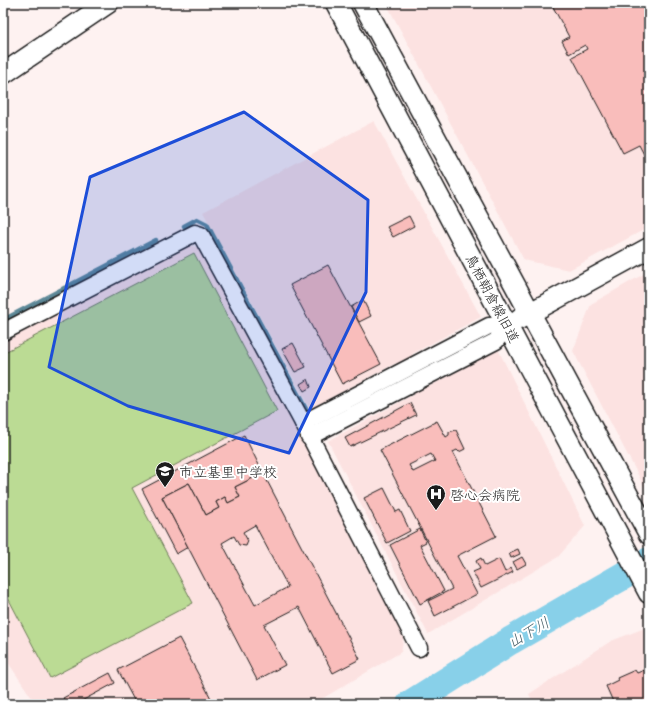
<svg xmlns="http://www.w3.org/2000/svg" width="652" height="707" viewBox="0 0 652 707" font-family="'Playpen Sans','Klee One',sans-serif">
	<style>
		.built { fill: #fce2e1 }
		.green { fill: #bbdb94; stroke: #6c7c58 }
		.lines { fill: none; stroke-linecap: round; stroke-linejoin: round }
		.stream { stroke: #5d8897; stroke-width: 4.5 }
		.river { stroke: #88d0e9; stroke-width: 28 }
		.building { fill: #f9bdbb; stroke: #1c1c1c; fill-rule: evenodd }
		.minor-casing { stroke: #1c1c1c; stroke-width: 19 }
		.tertiary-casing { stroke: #1c1c1c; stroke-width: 23 }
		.minor { stroke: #fff; stroke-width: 16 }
		.tertiary { stroke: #fff; stroke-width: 20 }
		.marked { fill: #1d4ed8; fill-opacity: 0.2; stroke: #1d4ed8; stroke-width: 3; stroke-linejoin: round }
		.labels { text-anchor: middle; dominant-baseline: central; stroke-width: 4; stroke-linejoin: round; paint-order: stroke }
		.street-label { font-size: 14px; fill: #1c1c1c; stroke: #fff }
		.poi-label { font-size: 14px; fill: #1c1c1c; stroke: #fff; text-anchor: start }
		.water-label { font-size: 15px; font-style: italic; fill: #425b64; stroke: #fff }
	</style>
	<rect width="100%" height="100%" fill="#fef2f1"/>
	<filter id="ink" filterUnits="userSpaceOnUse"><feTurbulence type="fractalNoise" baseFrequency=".025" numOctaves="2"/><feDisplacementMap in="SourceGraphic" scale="8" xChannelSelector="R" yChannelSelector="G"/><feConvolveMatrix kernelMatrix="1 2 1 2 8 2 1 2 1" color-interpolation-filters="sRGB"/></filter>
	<g filter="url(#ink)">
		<g class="built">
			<polygon points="386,3 649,3 649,227 569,270 524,260"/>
			<polygon points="374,121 481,317 412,354 430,386 498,349 585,526 558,557 428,634 328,441 413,395 396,363 310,409 203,212"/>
			<polygon points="188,245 201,248 404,635 401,652 313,704 36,704 3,655 3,341"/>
			<polygon points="649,271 649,490 646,490 573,351 591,304"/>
			<polygon points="645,628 649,643 649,704 534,704 529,694 611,641"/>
		</g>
		<polygon class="green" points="194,253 277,411 132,488 193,603 50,678 7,596 3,598 3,353"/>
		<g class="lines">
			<g class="stream">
				<polyline points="184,226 197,219 207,224 306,409"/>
				<polyline points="3,320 156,240"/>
			</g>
			<polyline class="river" points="410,704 510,641 649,561"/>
		</g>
		<g class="building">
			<polygon points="551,3 649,3 649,164 639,145 623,153 572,57 587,49 585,45 569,54 562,41 569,37"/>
			<polygon points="409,216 414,226 393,237 387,227"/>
			<polygon points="328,265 381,364 342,384 290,285"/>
			<polygon points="363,300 371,316 359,322 351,307"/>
			<polygon points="293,343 306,367 295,372 282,349"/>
			<polygon points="308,379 311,387 304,391 300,384"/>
			<polygon points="410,403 416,415 350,447 345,438"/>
			<path d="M437 421 446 437 449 435V432L456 430 465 449 459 452 457 450 453 452 496 536 457 556 477 594 435 616 428 601 452 589 380 450ZM431 454 435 461 413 472 409 465Z"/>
			<polygon points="244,435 263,473 235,487 240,497 228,503 225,497 216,502 219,508 206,515 189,483 162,497 188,547 176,554 142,489"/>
			<path d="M263 473 360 659 333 673 299 607 264 625 285 665 257 680 162 497 189 483 206 515 219 508 216 502 225 497 228 503 240 497 235 487ZM255 525 288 587 255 605 222 543 234 536 239 545 246 546 248 541 243 532Z"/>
			<polygon points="384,488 396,512 400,510 410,531 387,543 364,498"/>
			<polygon points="420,529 426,542 420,545 444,591 420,604 390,545"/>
			<polygon points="518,549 520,554 511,558 509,553"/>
			<polygon points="522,557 526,564 517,569 513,562"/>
			<polygon points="481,558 485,566 499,559 505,572 511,568 513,572 481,588 473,572 480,569 476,561"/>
			<polygon points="179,638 214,704 136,704 118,670"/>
			<polygon points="649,668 649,704 614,704 606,686 618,680 617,678 635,670 637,673"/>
			<polygon points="110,673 115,683 76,704 67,704 63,698"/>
		</g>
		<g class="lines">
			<g class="minor-casing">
				<g id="minor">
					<polyline points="3,332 195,233 201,235 303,423 419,648"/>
					<polyline points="303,423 489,326 508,325"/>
					<polyline points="309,437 496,341 508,325"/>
				</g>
			</g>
			<g class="tertiary-casing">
				<g id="tertiary">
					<polyline points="336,3 649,593"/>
					<polyline points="363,3 649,534"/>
					<polyline points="3,74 108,3"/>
					<polyline points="519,319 649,248"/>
				</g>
			</g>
			<use href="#minor" class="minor"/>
			<use href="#tertiary" class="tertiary"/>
		</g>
	</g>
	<path class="marked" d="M244 112 368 200 366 292 289 453 128 406 49 367 90 177Z"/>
	<defs>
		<g id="school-pin" transform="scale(1)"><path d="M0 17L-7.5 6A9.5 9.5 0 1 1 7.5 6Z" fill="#1c1c1c" stroke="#fff"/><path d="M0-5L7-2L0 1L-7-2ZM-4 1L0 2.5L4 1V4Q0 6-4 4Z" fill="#fff"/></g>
		<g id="hospital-pin" transform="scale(1)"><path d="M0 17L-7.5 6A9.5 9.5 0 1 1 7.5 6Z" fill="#1c1c1c" stroke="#fff"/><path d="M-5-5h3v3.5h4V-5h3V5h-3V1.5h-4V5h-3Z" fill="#fff"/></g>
	</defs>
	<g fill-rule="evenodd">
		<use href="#school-pin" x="165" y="471"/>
		<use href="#hospital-pin" x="436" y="494"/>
	</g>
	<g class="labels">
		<g class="street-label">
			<text transform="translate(493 298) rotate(62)">鳥栖朝倉線旧道</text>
		</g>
		<g class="poi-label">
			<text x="179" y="471">市立基里中学校</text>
			<text x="450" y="494">啓心会病院</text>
		</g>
		<g class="water-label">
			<text transform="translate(528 631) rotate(-30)">山下川</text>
		</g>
	</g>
	<rect width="652" height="707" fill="none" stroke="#fff" stroke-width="16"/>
	<rect x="8" y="8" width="636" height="691" fill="none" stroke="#1c1c1c" stroke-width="1.5" filter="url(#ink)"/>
</svg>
